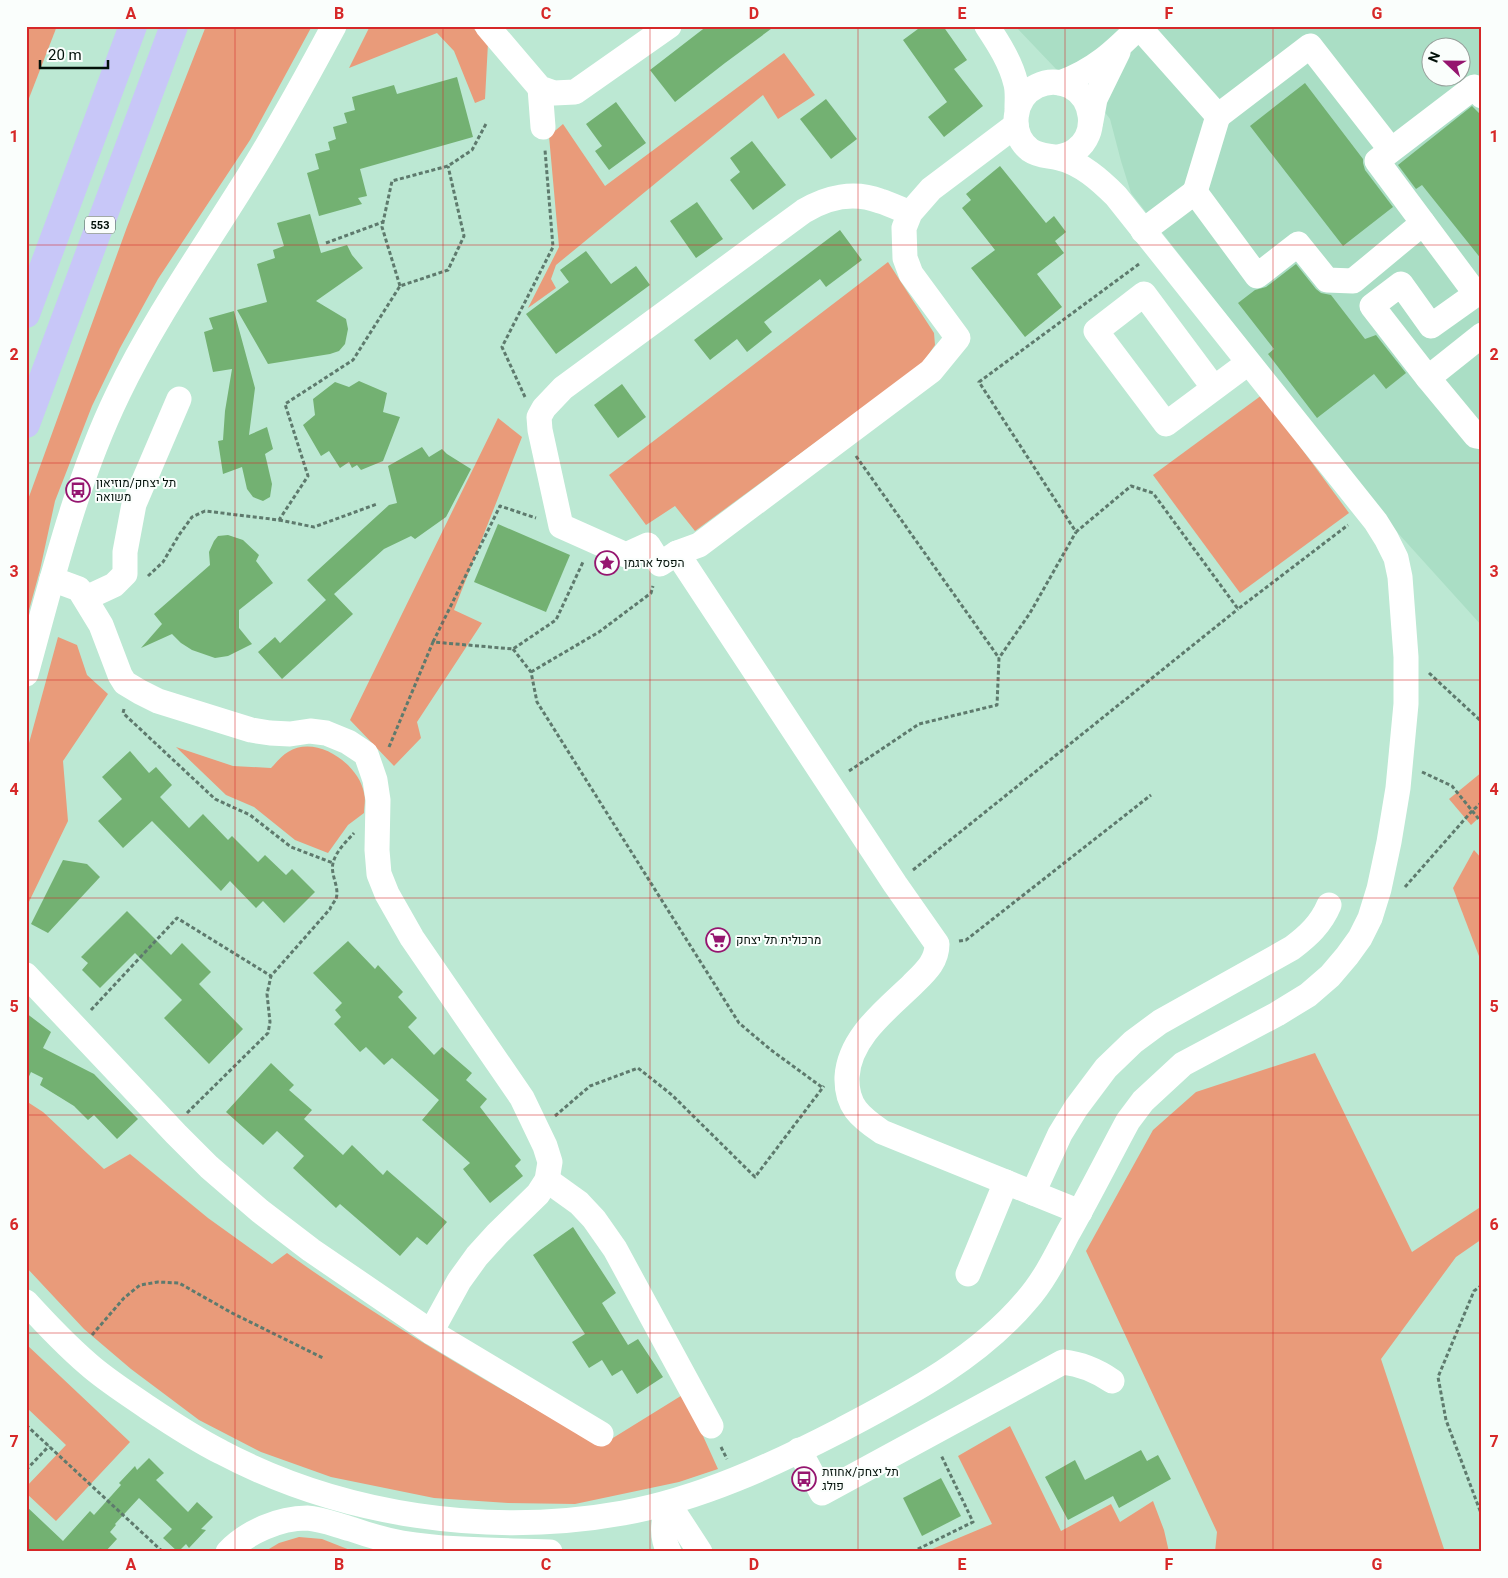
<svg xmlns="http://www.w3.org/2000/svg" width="1508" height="1578" viewBox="0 0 1508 1578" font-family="Georgia,Heebo,serif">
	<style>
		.built { fill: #aadec5; fill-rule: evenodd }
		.green { fill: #e99b7a }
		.building { fill: #73b172 }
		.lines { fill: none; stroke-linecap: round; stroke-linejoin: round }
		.path { stroke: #5e7a6d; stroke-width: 3; stroke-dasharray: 4 2.5; stroke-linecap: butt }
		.minor { stroke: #fff; stroke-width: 25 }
		.major { stroke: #c8c7f8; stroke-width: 28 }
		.grid { fill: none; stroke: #d62828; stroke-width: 1; stroke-opacity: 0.55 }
		.labels { text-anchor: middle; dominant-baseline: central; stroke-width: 4; stroke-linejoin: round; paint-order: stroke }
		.shield { fill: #fafefc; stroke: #4c5752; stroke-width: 1 }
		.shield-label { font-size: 11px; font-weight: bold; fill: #021009 }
		.poi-label { font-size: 12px; fill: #021009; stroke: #fafefc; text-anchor: start }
		.neatline { fill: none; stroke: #d62828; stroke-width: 2 }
		.grid-label { font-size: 16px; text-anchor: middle; font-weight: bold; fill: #d62828 }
	</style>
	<rect width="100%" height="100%" fill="#bce8d3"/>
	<path class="built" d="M1015 26H1478L1482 32V626L1397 532 1131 193 1121 161 1110 119 1087 89 1056 69ZM1430 48H1460V78H1430Z"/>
	<g class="green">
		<polygon points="26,26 57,26 26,106"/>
		<polygon points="206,26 312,26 250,140 158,279 120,348 92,406 55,501 40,570 26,621 26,505 127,227"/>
		<polygon points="370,26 471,26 488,43 485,99 475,103 454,51 437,33 349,68"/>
		<polygon points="784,53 815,95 778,119 763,95 556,265 551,279 556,288 528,308 559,247 549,136 563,124 605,186"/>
		<polygon points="888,262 934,333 935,345 922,364 695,531 675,506 646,525 609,475"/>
		<polygon points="1262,395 1349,513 1240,593 1153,475"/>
		<polygon points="498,418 522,437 454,610 482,623 417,722 421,738 394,766 350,720"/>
		<polygon points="58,637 77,645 87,675 108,694 63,761 68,821 26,908 26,754"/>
		<path d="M176 747 233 766 271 768C276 763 282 755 288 752 316 734 359 764 364 793 366 799 364 807 364 813L348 825 328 853 295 840 254 807 226 795Z"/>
		<polygon points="1482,772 1482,815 1471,825 1449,799"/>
		<polygon points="1474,850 1482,859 1482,964 1453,888"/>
		<polygon points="1315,1053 1412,1252 1482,1206 1482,1239 1456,1257 1381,1359 1445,1552 1215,1552 1217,1532 1086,1251 1153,1130 1196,1092"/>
		<path d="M26 1101 43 1112 104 1169 130 1154 208 1218 272 1264 287 1253C387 1325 494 1385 600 1446L684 1394 718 1469 679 1482 575 1504 508 1503 434 1498 331 1477 261 1452 199 1420 131 1369 84 1329 26 1267Z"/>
		<polygon points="26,1344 130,1442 56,1521 26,1493 26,1487 66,1445 26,1407"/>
		<polygon points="1010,1426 1061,1531 1111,1504 1120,1522 1153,1501 1164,1530 1169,1552 925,1552 992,1524 958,1456"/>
		<polygon points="299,1537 322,1539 355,1552 264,1552 279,1543"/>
	</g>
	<g class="building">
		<polygon points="707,26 775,26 725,63 675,102 650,70"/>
		<polygon points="922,26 943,26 967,60 954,69 983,106 944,137 928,117 947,102 903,40"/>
		<polygon points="457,77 473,137 360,169 367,196 358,198 362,204 319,216 307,173 319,169 315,154 330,150 328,142 336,139 333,127 347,123 344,113 355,110 352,97 394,85 397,94"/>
		<polygon points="1305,83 1363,159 1363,163 1365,170 1393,207 1343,246 1250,126"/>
		<polygon points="826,99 857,139 831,159 800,119"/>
		<polygon points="616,102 646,143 609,170 595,151 602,146 586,124"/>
		<polygon points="1472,106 1482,116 1482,260 1422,185 1416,189 1398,165"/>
		<polygon points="752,141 786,185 753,210 730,180 740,172 730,158"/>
		<polygon points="1000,166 1046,223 1054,216 1066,232 1055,241 1064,253 1037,274 1062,307 1025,337 971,268 995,250 962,208 971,200 966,194"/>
		<polygon points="697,202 723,239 696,258 670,221"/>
		<polygon points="310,214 321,253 347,245 352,255 363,268 316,301 346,319 348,329 345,344 339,351 330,354 268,364 237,310 267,302 257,264 275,258 273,250 284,246 277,223"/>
		<polygon points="840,230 862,260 826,287 820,279 764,322 772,332 747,352 737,339 710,360 694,340"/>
		<polygon points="586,251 611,284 636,266 650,285 556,354 526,314 569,282 560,270"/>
		<polygon points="1296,264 1316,289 1321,293 1331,295 1365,339 1376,335 1406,373 1386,389 1374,374 1317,418 1268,354 1274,349 1238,303 1255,290 1266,287"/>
		<polygon points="234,311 255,388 249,435 267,427 273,449 265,454 272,484 270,497 263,501 253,497 247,489 242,467 223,474 218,441 223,440 225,411 232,369 213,372 204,332 213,329 209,318"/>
		<polygon points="359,381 387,393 383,412 400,417 383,461 361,470 357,465 352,468 349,462 340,468 329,451 321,456 303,425 315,415 313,399 335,382 349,387"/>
		<polygon points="622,384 646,417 618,438 594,405"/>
		<polygon points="422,447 429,457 442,449 447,454 471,469 446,517 415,539 411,536 384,549 334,594 353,614 282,679 258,652 275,637 280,643 326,600 307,580 389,505 397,503 388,466"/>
		<polygon points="498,524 570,555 546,612 474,582"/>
		<polygon points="228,535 243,540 259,555 256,561 273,583 239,610 239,628 252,644 228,656 215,658 192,650 181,643 172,634 141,648 162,624 154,614 210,565 209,552 214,541 218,536"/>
		<polygon points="130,751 149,773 156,767 172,785 160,797 189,828 203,814 228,840 232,836 258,862 265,855 286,875 292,869 315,892 284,923 263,901 256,908 230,881 221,891 152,821 123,848 98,821 122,799 102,777"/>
		<polygon points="63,860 87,864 100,877 48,933 31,924"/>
		<polygon points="127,911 171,955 182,943 211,972 199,984 243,1029 209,1064 164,1018 182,1000 135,953 100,988 82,970 88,963 81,957"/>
		<polygon points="348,941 375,969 378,965 403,992 398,997 417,1018 408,1027 434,1055 442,1047 472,1073 466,1080 487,1099 480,1107 521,1160 515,1166 523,1176 490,1203 463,1169 470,1163 422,1120 439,1100 392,1058 384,1065 366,1047 360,1052 334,1024 341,1017 335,1010 342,1003 313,973"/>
		<polygon points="26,1013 51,1032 43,1048 94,1074 138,1119 117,1139 94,1115 88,1120 74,1106 40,1085 43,1078 31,1072 26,1083"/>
		<polygon points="271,1063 294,1085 289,1090 312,1110 304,1119 343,1155 352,1145 383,1175 387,1170 447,1222 427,1245 417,1237 400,1256 340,1204 336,1208 293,1168 304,1156 277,1131 263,1145 226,1112"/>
		<polygon points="573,1227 616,1293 602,1303 628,1345 638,1339 663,1377 637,1394 622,1370 612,1376 602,1360 589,1368 572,1342 585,1334 533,1255"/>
		<polygon points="1141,1450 1147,1461 1158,1455 1171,1479 1119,1508 1113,1496 1068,1520 1045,1477 1075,1460 1085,1480"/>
		<polygon points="149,1458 164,1473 156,1480 188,1512 197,1502 213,1517 201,1529 206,1530 189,1548 186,1544 178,1552 163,1538 172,1529 139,1498 115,1524 116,1525 110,1532 117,1539 105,1552 26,1552 26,1506 63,1541 90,1511 94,1515 121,1485 119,1483 135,1466 137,1470"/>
		<polygon points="941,1478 961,1516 922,1536 903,1498"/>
	</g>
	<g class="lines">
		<g class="path">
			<polyline points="326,243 383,222"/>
			<polyline points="1139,264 979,382 1076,532 1131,486 1153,493 1238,609 1348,525"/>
			<polyline points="400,286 382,227 392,181 448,166 472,150 487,122"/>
			<polyline points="525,397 502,347 553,247 545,150"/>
			<polyline points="856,456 999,658"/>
			<polyline points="279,520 314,527 377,504"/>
			<polyline points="148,576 163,562 179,535 192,517 205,511 279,520 308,476 285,404 353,360 400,286 448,270 464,236 448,166"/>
			<polyline points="433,642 500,506 536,518"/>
			<polyline points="513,649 531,672 537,702 739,1023 771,1050 823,1088"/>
			<polyline points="531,672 599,632 651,593 653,586"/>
			<polyline points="1429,673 1482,722"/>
			<polyline points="124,709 123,713 215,799 250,815 291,847 333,863"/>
			<polyline points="389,747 433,642 513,649 556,620 583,562"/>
			<polyline points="849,771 919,724 997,705 999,658 1030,613 1076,532"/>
			<polyline points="1422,772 1452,786 1482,823"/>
			<polyline points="913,870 1238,609"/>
			<polyline points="1405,887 1472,811 1482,802"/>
			<polyline points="959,941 966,940 1151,795"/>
			<polyline points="91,1010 177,918 271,976"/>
			<path d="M187 1113 268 1033 270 1022 267 994 271 976 330 909C331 906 334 902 336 899 340 887 330 875 333 863 336 851 346 842 354 833"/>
			<polyline points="555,1116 590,1086 638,1068 672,1095 755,1177 824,1086"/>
			<polyline points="1482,1285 1474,1291 1438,1377 1446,1420 1482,1516"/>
			<polyline points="92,1335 124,1298 140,1285 158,1282 179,1283 232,1313 323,1358"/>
			<polyline points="26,1425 163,1552"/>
			<polyline points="721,1447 727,1459"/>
			<polyline points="26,1470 49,1446"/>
			<polyline points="912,1552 973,1522 941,1455"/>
		</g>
		<g class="minor">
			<polyline points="487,26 540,88 554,93 575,92 669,26"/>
			<path d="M987 26C999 44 1011 63 1016 84 1018 92 1017 100 1017 108"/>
			<polyline points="1139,27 1218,116 1310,46 1391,150"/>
			<path d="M1060 83C1095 70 1114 52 1140 26"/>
			<polyline points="540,88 543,127"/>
			<polyline points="1482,96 1474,87 1377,161 1476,294 1431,326 1401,284 1372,306 1428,378 1482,335"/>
			<polyline points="1091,121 1095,99 1118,52"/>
			<polyline points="1195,192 1218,116"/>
			<path d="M910 213C900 209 890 204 880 201 854 191 827 197 804 211L563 388 544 408 539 417 540 430 561 526 626 555 648 545 660 564 677 553 699 545 931 371 958 338 911 274 905 258 904 228 910 213 931 189 1016 125"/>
			<polyline points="1143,231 1195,192 1257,276 1298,244 1327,280 1353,281 1423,223"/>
			<polyline points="1428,378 1476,436 1482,437"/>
			<polyline points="1214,388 1144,294 1096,331 1166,424 1248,363"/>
			<path d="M677 553 895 884 937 944C937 962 925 972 912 985 886 1010 849 1038 847 1077 846 1106 860 1117 882 1132L1080 1212"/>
			<polyline points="52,579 79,589 101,625 120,675 125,683 140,692 158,701 251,730 270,733 290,734 310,731 326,733 348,742 366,754 375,780 378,800 377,850 379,874 387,894 412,938 522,1098 545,1146 550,1162 547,1180 538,1194 497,1234 477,1256 459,1281 431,1332"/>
			<polyline points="86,598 114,585 125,574 125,552 134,504 179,399"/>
			<path d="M26 674C52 580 75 483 118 394 152 323 198 257 240 190 274 137 304 82 334 26"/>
			<polyline points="26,975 176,1134 209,1167 260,1211 311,1250 431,1332 601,1434"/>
			<polyline points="547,1180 579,1203 594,1219 615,1249 711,1426"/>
			<path d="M1033 1193 1060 1134 1076 1108 1106 1068 1133 1042 1160 1022 1292 948C1308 936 1321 924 1329 905"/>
			<polyline points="968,1274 1006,1182"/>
			<path d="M26 1302C46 1324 66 1345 88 1364 106 1380 127 1393 147 1407 171 1423 195 1439 221 1452 342 1516 489 1537 623 1513 700 1499 773 1465 841 1430 907 1395 977 1359 1026 1301 1044 1281 1056 1256 1068 1233 1089 1196 1108 1158 1128 1121L1143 1101 1183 1064 1277 1014 1308 995 1330 976 1347 956 1360 938 1370 918 1379 889 1389 842 1398 788 1406 704V657L1400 577 1396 558 1386 538 1376 522 1116 196C1100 180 1081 163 1059 158 1049 155 1040 157 1030 150 1009 134 1012 98 1037 86 1047 81 1059 81 1070 86 1094 99 1098 133 1076 150 1071 154 1064 156 1058 157"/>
			<path d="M799 1450 822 1493 1063 1362C1082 1364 1096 1370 1112 1381"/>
			<polyline points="668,1503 700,1552"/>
			<path d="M668 1503C664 1520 660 1535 669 1552"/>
			<path d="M228 1552C247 1532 279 1518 307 1518 322 1519 336 1525 351 1529 368 1535 385 1540 402 1543 451 1551 501 1550 550 1552"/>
		</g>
		<g class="major">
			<polyline points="26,314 133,26"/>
			<polyline points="26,424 174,26"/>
		</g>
	</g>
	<path class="grid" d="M235 26V1552M443 26V1552M650 26V1552M858 26V1552M1065 26V1552M1273 26V1552M26 245H1482M26 463H1482M26 680H1482M26 898H1482M26 1115H1482M26 1333H1482"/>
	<defs>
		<g id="bus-ring" transform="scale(1.25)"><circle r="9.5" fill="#fafefc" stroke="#95156f" stroke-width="1.5"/><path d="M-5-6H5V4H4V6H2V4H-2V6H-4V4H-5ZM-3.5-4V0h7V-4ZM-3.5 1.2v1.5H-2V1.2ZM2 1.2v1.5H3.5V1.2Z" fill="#95156f"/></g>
		<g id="sight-ring" transform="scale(1.25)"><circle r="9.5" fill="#fafefc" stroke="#95156f" stroke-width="1.5"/><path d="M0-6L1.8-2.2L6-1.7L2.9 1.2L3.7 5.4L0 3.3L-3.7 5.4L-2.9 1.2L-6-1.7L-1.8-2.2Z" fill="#95156f"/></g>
		<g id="supermarket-ring" transform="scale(1.25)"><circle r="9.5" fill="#fafefc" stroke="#95156f" stroke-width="1.5"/><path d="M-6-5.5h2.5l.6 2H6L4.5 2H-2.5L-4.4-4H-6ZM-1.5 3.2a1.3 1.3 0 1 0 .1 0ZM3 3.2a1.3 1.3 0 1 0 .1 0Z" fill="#95156f"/></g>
	</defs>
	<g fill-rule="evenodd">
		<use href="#bus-ring" x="78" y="490"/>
		<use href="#sight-ring" x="607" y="563"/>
		<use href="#supermarket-ring" x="718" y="940"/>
		<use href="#bus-ring" x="804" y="1479"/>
	</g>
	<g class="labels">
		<rect class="shield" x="85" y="216.5" width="30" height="17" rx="4"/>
		<g class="shield-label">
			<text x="100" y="225">553</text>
		</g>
		<g class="poi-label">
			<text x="96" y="483">תל יצחק/מוזיאון<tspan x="96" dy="14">משואה</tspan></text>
			<text x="624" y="563">הפסל ארגמן</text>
			<text x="736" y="940">מרכולית תל יצחק</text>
			<text x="822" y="1472">תל יצחק/אחוזת<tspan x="822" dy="14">פולג</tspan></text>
		</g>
	</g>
	<rect width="1508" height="1578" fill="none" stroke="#fafefc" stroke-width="55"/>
	<g transform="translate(1446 62) rotate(292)"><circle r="24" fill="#fafefc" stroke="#979f9b"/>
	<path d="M0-4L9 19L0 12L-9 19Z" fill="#95156f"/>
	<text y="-8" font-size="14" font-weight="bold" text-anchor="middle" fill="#021009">N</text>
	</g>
	<path d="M40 60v8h68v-8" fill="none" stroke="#021009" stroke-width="2.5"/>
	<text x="48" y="60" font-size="15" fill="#021009" stroke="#fafefc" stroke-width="4" paint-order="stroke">20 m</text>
	<rect x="28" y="28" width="1452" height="1522" class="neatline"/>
	<g class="grid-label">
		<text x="131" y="19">A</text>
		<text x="339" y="19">B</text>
		<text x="546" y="19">C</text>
		<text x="754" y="19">D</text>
		<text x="962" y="19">E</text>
		<text x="1169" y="19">F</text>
		<text x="1377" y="19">G</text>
		<text x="14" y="142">1</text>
		<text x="1494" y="142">1</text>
		<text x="14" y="360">2</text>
		<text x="1494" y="360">2</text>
		<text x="14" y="577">3</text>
		<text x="1494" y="577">3</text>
		<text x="14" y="795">4</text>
		<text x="1494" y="795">4</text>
		<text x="14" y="1012">5</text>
		<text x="1494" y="1012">5</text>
		<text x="14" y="1230">6</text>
		<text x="1494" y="1230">6</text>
		<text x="14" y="1447">7</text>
		<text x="1494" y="1447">7</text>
		<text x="131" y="1570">A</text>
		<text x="339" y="1570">B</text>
		<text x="546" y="1570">C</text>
		<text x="754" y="1570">D</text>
		<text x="962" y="1570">E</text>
		<text x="1169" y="1570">F</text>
		<text x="1377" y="1570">G</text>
	</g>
</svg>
